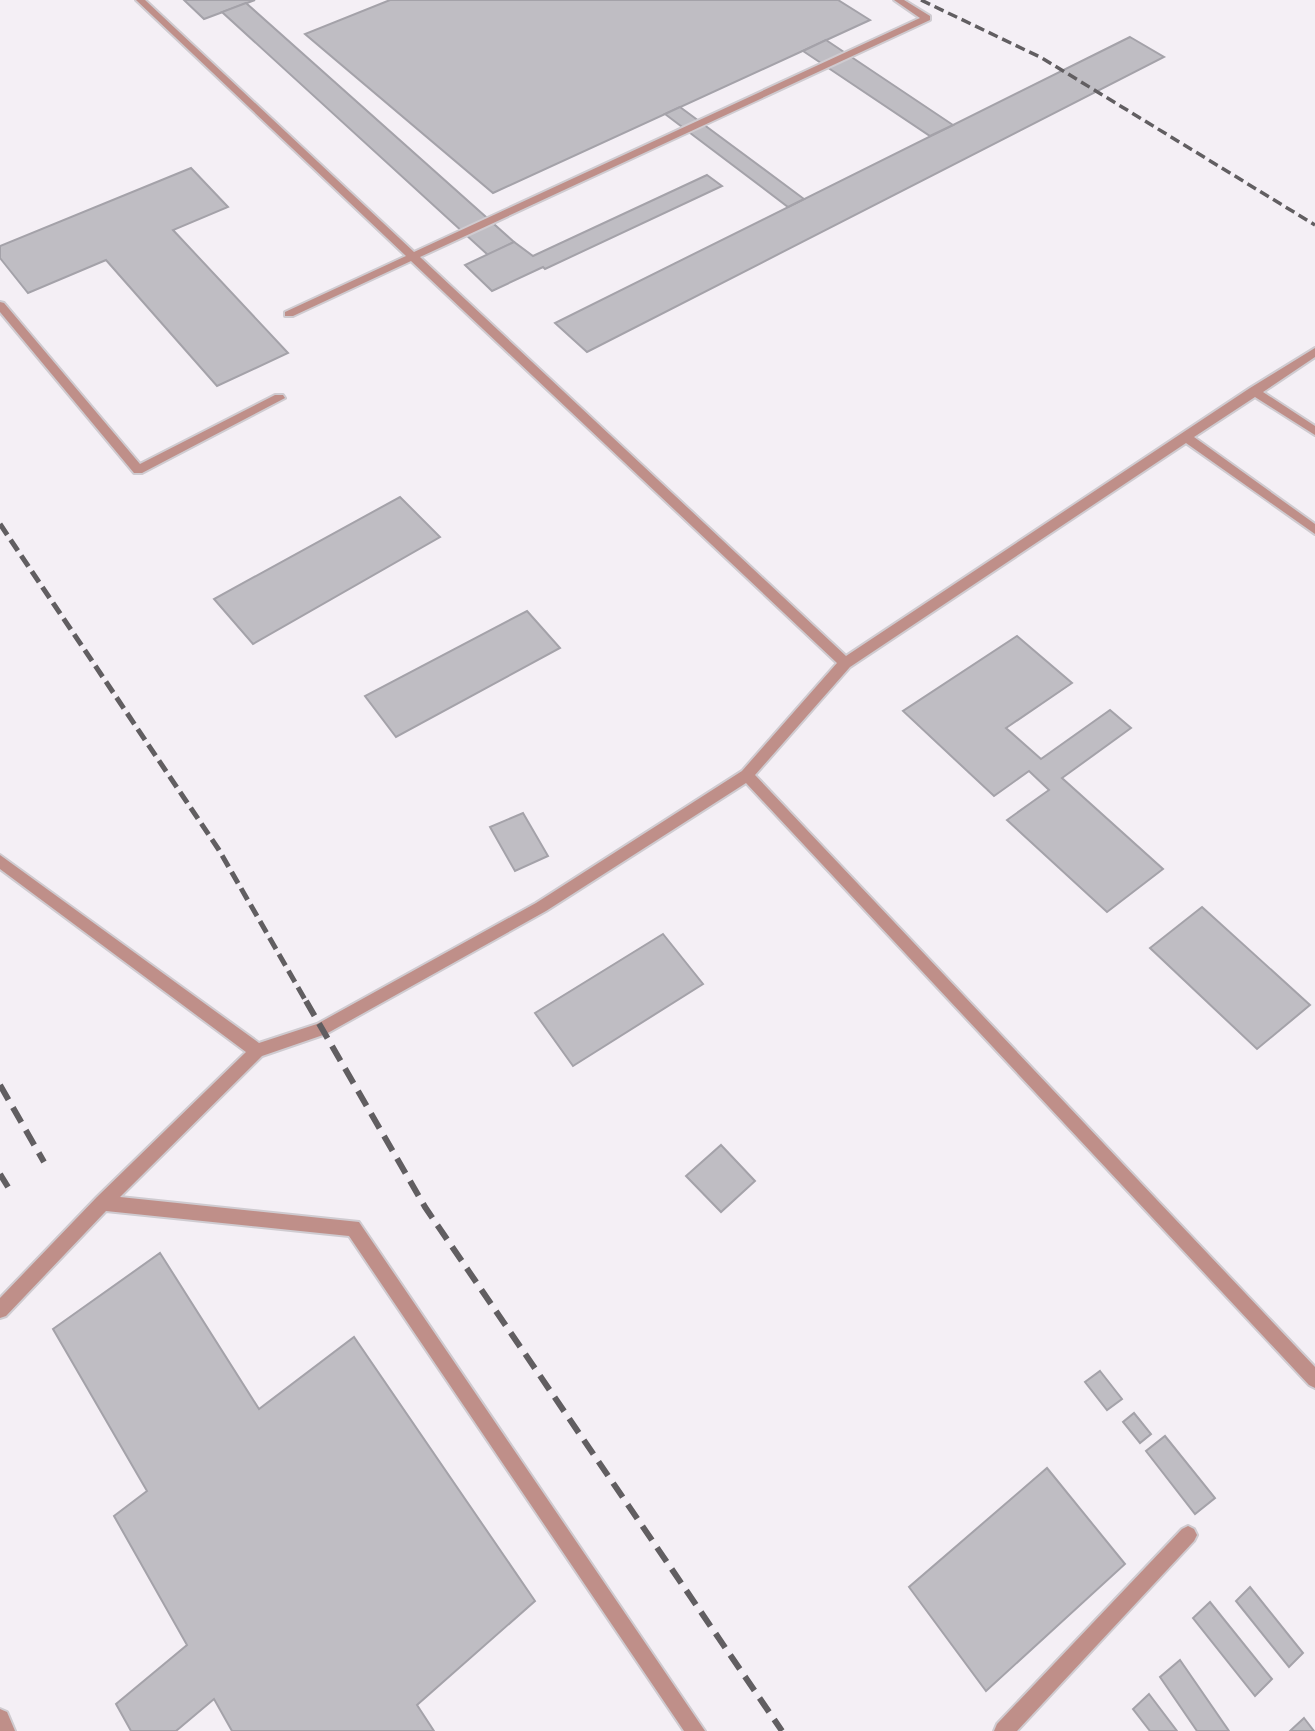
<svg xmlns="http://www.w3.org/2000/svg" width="1315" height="1731" viewBox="0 0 1315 1731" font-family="'Golos Text',sans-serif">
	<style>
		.building { fill: #bfbdc3; stroke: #a4a2a9; stroke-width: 2 }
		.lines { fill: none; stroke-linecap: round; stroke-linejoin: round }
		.service-casing { stroke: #cfcbd0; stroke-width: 4 }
		.service { fill: #bf8f89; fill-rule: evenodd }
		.rail-far2 { stroke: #615e61; stroke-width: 3.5; stroke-dasharray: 10 5; stroke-linecap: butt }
		.rail-far1 { stroke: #615e61; stroke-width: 5; stroke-dasharray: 13 6; stroke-linecap: butt }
		.rail { stroke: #615e61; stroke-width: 6; stroke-dasharray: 17 9; stroke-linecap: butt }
	</style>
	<rect width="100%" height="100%" fill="#f4eff5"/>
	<g class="building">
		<polygon points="184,0 255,0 204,19"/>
		<polygon points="390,0 838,0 870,20 493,193 305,34"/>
		<polygon points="246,3 514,242 488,255 222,12"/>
		<polygon points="1130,37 1164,57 587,352 555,323"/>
		<polygon points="826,40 953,125 930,136 803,51"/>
		<polygon points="680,107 804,199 788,207 665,114"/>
		<polygon points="191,168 228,207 173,230 288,353 217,386 106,260 28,293 0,258 0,246"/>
		<polygon points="707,175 722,186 545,269 543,267 492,291 465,265 514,242 533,256"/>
		<polygon points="400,497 440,537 253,644 214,599"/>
		<polygon points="527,611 560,648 396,737 365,696"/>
		<polygon points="1017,636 1072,683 1006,728 1041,759 1110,710 1131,728 1062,778 1163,869 1107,912 1007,820 1049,790 1029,771 994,796 903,711"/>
		<polygon points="523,813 548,856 515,871 490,827"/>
		<polygon points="1202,907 1310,1005 1257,1049 1150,948"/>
		<polygon points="663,934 703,984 573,1066 535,1013"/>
		<polygon points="721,1145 755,1181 721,1212 686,1176"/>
		<polygon points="160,1253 259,1409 354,1337 535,1601 417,1705 434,1731 232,1731 214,1699 176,1731 131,1731 116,1704 187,1645 114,1516 147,1491 53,1329"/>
		<polygon points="1100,1371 1122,1399 1107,1410 1085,1382"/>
		<polygon points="1134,1413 1151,1434 1140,1443 1123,1422"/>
		<polygon points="1165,1436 1215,1498 1195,1514 1146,1451"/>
		<polygon points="1047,1468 1125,1564 986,1691 909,1587"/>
		<polygon points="1250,1587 1303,1653 1289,1667 1236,1601"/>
		<polygon points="1210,1602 1272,1679 1255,1696 1193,1618"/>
		<polygon points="1180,1660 1229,1731 1197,1731 1160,1677"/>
		<polygon points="1149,1694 1177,1731 1150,1731 1133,1709"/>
		<polygon points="1304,1718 1314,1731 1290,1731"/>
	</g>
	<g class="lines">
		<g class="service-casing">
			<g id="service">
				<polygon points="136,0 145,0 414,252 920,18 894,0 904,0 930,16 930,20 420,257 846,656 1250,388 1315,348 1315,357 1263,392 1315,426 1315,435 1255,397 1194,437 1315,524 1315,534 1186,443 850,667 755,775 1315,1367 1315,1388 1309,1385 746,783 546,911 326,1034 262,1056 120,1197 359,1222 705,1731 684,1731 349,1236 106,1211 6,1316 0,1318 0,1298 97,1197 246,1052 0,869 0,855 259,1043 317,1024 536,903 742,771 837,663 411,261 293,316 285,316 285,312 406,256"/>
				<polygon points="0,302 4,303 140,464 275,395 283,395 285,398 142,473 134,473 0,312"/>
				<polygon points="1188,1526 1194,1529 1197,1535 1194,1541 1017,1731 994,1731 997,1724 1182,1529"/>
				<polygon points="0,1709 7,1712 15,1731 0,1731"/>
			</g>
		</g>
		<use href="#service" class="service"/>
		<polyline class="rail-far2" points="921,0 1042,58 1315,225"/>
		<polyline class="rail-far1" points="0,524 219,850 307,1003"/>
		<g class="rail">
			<polyline points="306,1001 425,1207 782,1731"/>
			<polyline points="0,1085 44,1162"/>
			<polyline points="0,1174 8,1187"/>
		</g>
	</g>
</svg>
